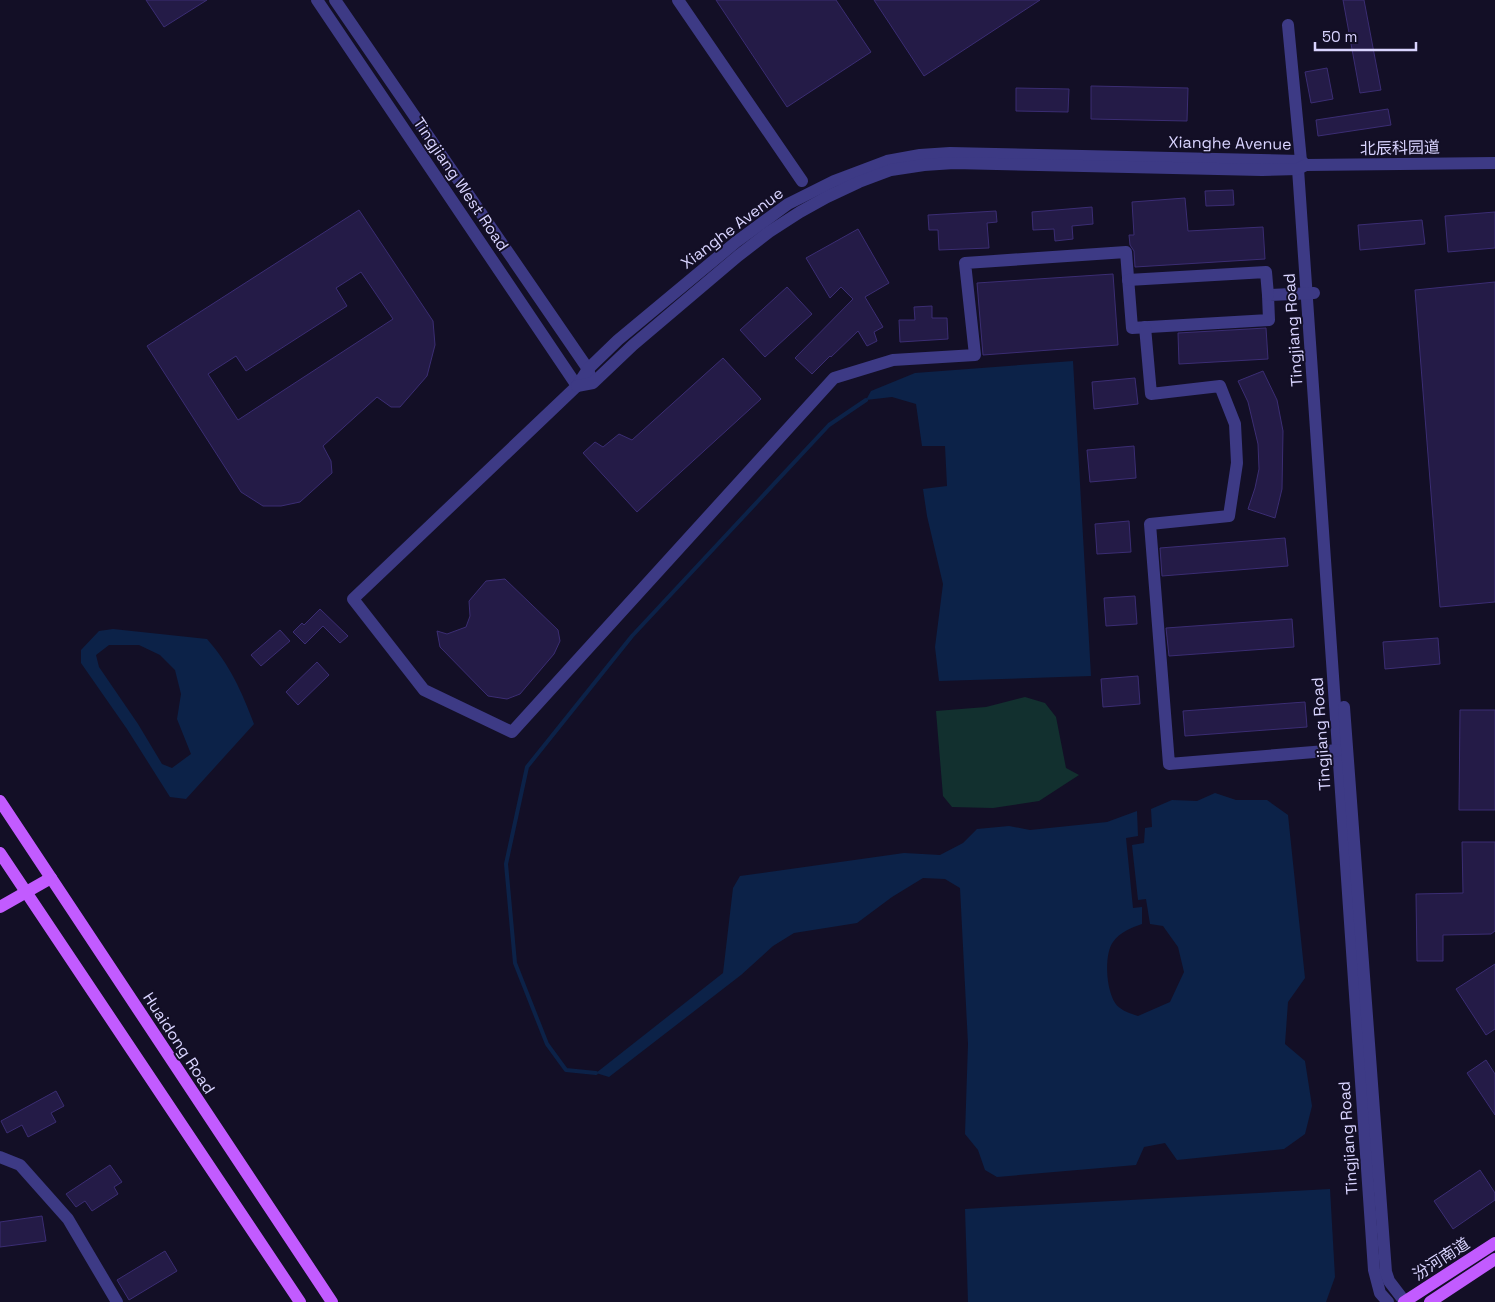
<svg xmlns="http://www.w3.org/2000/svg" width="1495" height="1302" viewBox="0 0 1495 1302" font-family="'Space Grotesk','Noto Sans SC',sans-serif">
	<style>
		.green { fill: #12302f }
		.water { fill: #0c2248; fill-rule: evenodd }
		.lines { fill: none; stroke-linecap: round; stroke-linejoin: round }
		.stream { stroke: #0c2248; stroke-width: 4 }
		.building { fill: #241b47; stroke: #3b2d73; fill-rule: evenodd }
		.minor { stroke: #3d3a85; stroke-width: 12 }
		.major { stroke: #c25bff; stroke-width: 12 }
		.labels { text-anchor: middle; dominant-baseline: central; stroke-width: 4; stroke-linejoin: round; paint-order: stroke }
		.street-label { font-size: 16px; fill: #d9d4ff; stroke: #130f26 }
	</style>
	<rect width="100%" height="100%" fill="#130f26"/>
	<polygon class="green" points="1025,697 1045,703 1056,717 1066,768 1079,775 1039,801 993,808 952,807 943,796 936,711 986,707"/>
	<g class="water">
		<polygon points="1073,361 1091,676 939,681 935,647 943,584 927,516 923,489 947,486 945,446 922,446 916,404 892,397 866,400 871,391 915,373"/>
		<path d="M113 629 207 639C230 665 242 692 254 724L186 799 170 797 127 729 81 663V650L99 631ZM109 645H139L160 655 175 670 181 694 177 719 191 754 172 768 162 764 138 724 99 667 96 655Z"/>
		<path d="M1215 793 1236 800H1267L1288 815 1305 978 1288 1002 1285 1044 1305 1061 1312 1106 1305 1134 1284 1149 1177 1160 1165 1143 1144 1147 1136 1165 997 1177 985 1170 978 1150 965 1134 968 1044 960 888 945 879 923 878 892 897 857 923 794 933 773 946 741 975 609 1077 596 1073 723 973 733 888 740 876 904 853 940 855 963 843 977 829 1009 826 1030 830 1107 822 1137 811 1138 836 1126 838 1133 908 1142 907V924C1131 928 1120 932 1113 942 1103 955 1106 999 1120 1008 1125 1012 1132 1014 1138 1016L1170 1002 1184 972 1178 947 1163 926 1150 924 1146 899 1138 900 1132 845 1144 843 1145 828 1152 827 1151 809 1172 800 1197 801Z"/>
		<polygon points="1330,1189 1335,1277 1326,1302 968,1302 965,1209"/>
	</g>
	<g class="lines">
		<polyline class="stream" points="596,1073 566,1070 547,1044 515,963 506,864 527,767 632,636 829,425 866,400"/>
	</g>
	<g class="building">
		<polygon points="146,0 207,0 164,27"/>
		<polygon points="716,0 836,0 871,52 787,107"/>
		<polygon points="874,0 1040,0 924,76"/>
		<polygon points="1343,0 1364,0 1381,90 1360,93"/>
		<polygon points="1327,68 1333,99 1311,103 1305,72"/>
		<polygon points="1091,86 1188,88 1187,121 1091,119"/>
		<polygon points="1016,88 1069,89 1068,112 1016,111"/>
		<polygon points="1388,109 1391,125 1318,136 1316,120"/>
		<polygon points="1233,190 1234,205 1206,206 1205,191"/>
		<polygon points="1185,198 1188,231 1263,227 1265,259 1135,267 1134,251 1130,245 1129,235 1134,235 1132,202"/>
		<polygon points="1092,207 1093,224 1072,226 1073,239 1055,241 1054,229 1033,230 1032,212"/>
		<path d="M359 210 433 321 435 345 427 376 400 407H391L377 397 323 446 331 461 332 473 300 502 281 506H263L241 492 147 346ZM361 272 393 319 238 420 208 374 236 356 246 371 347 306 336 288Z"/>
		<polygon points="996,211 997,222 987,223 989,248 939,250 938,230 929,230 928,215"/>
		<polygon points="1495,212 1495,248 1448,252 1445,216"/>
		<polygon points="1422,220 1425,244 1360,250 1358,225"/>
		<polygon points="858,229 889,283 865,297 883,327 874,332 877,341 867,346 858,331 831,357 830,356 812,374 795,358 853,299 841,287 830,298 806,258"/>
		<polygon points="1113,274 1118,345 983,355 977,283"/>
		<polygon points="1495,282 1495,602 1440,607 1415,290"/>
		<polygon points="787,287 812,314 765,357 740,330"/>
		<polygon points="932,306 932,318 947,318 948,339 900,342 899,320 915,320 914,307"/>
		<polygon points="1266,328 1268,359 1179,364 1178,333"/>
		<polygon points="723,358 761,399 637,512 583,453 595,442 603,447 619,434 632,440"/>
		<polygon points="1263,371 1277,400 1283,431 1282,489 1275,518 1248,509 1255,488 1259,469 1258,444 1248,402 1238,381"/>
		<polygon points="1135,378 1138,404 1094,409 1092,382"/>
		<polygon points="1134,446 1136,478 1090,482 1087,450"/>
		<polygon points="1129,521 1131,552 1097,554 1095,524"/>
		<polygon points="1285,538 1288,566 1162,576 1160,548"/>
		<polygon points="505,579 558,630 560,641 554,654 520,694 507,699 488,696 440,647 437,631 447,634 466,627 470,616 469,601 486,581"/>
		<polygon points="1135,596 1137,624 1106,626 1104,598"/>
		<polygon points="320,609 348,636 340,643 323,626 305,644 293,632 302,623 304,625"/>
		<polygon points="1292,619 1294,647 1169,656 1166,628"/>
		<polygon points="280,630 290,641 261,666 251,655"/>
		<polygon points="1438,638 1440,664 1385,669 1383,642"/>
		<polygon points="317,662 329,675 298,705 286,692"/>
		<polygon points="1138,676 1140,704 1103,707 1101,679"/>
		<polygon points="1305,702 1307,727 1185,736 1183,711"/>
		<polygon points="1460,710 1495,710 1495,810 1459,810"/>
		<polygon points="1462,842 1495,842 1495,931 1491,934 1443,935 1443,961 1417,961 1416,894 1463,893"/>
		<polygon points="1495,964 1495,1029 1486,1035 1456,989"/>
		<polygon points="1486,1060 1495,1074 1495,1115 1467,1073"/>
		<polygon points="56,1091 64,1106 51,1113 56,1122 28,1137 22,1125 7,1133 1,1121"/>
		<polygon points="110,1165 122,1182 114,1187 118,1194 92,1211 85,1201 76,1207 66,1194"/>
		<polygon points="1480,1170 1495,1193 1495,1200 1453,1229 1434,1201"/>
		<polygon points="42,1216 46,1241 0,1247 0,1222"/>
		<polygon points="165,1251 177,1271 129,1300 117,1280"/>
	</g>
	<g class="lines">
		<g class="minor">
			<polyline points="317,0 577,386"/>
			<polyline points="335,0 588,369 590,376"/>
			<polyline points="678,0 802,181"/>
			<polyline points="1288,25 1301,161 1298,169 1374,1270 1380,1293 1388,1302"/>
			<polyline points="1306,165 1301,161 950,153 920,155 887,161 834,181 788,204 736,242 618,340 588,369 577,386 353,599 424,690 512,732 834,378 893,360 975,355 965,263 1126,252 1132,328 1269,320 1268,295 1314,293"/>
			<polyline points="1128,280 1266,272 1268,295"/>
			<polyline points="1145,327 1151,394 1220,386 1235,424 1237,463 1229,516 1150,524 1169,764 1338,750"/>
			<polyline points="577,386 593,383 633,345 738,256 769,232 800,212 827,197 859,182 891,170 924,165 954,163 1262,170 1298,169 1306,165 1495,163"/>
			<polyline points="1344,707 1386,1272 1389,1281 1405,1302"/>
			<polyline points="0,1157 20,1165 68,1219 117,1302"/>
		</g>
		<g class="major">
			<polyline points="0,801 332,1302"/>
			<polyline points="0,853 300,1302"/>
			<polyline points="0,907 51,878"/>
			<polyline points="1404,1302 1495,1243"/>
			<polyline points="1430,1302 1495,1259"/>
		</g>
	</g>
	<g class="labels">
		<g class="street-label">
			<text transform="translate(1230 143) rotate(1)">Xianghe Avenue</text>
			<text transform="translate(1400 148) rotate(-1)">北辰科园道</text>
			<text transform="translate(461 184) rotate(56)">Tingjiang West Road</text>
			<text transform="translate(732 228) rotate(-37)">Xianghe Avenue</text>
			<text transform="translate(1293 330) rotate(-94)">Tingjiang Road</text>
			<text transform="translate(1321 734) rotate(-94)">Tingjiang Road</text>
			<text transform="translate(179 1043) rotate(57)">Huaidong Road</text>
			<text transform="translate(1348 1138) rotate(-94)">Tingjiang Road</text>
			<text transform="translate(1441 1259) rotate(-33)">汾河南道</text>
		</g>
	</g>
	<path d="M1315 42v8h101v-8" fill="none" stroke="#d9d4ff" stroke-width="2.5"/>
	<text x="1322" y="42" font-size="15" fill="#d9d4ff" stroke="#130f26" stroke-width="4" paint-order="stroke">50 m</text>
</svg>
